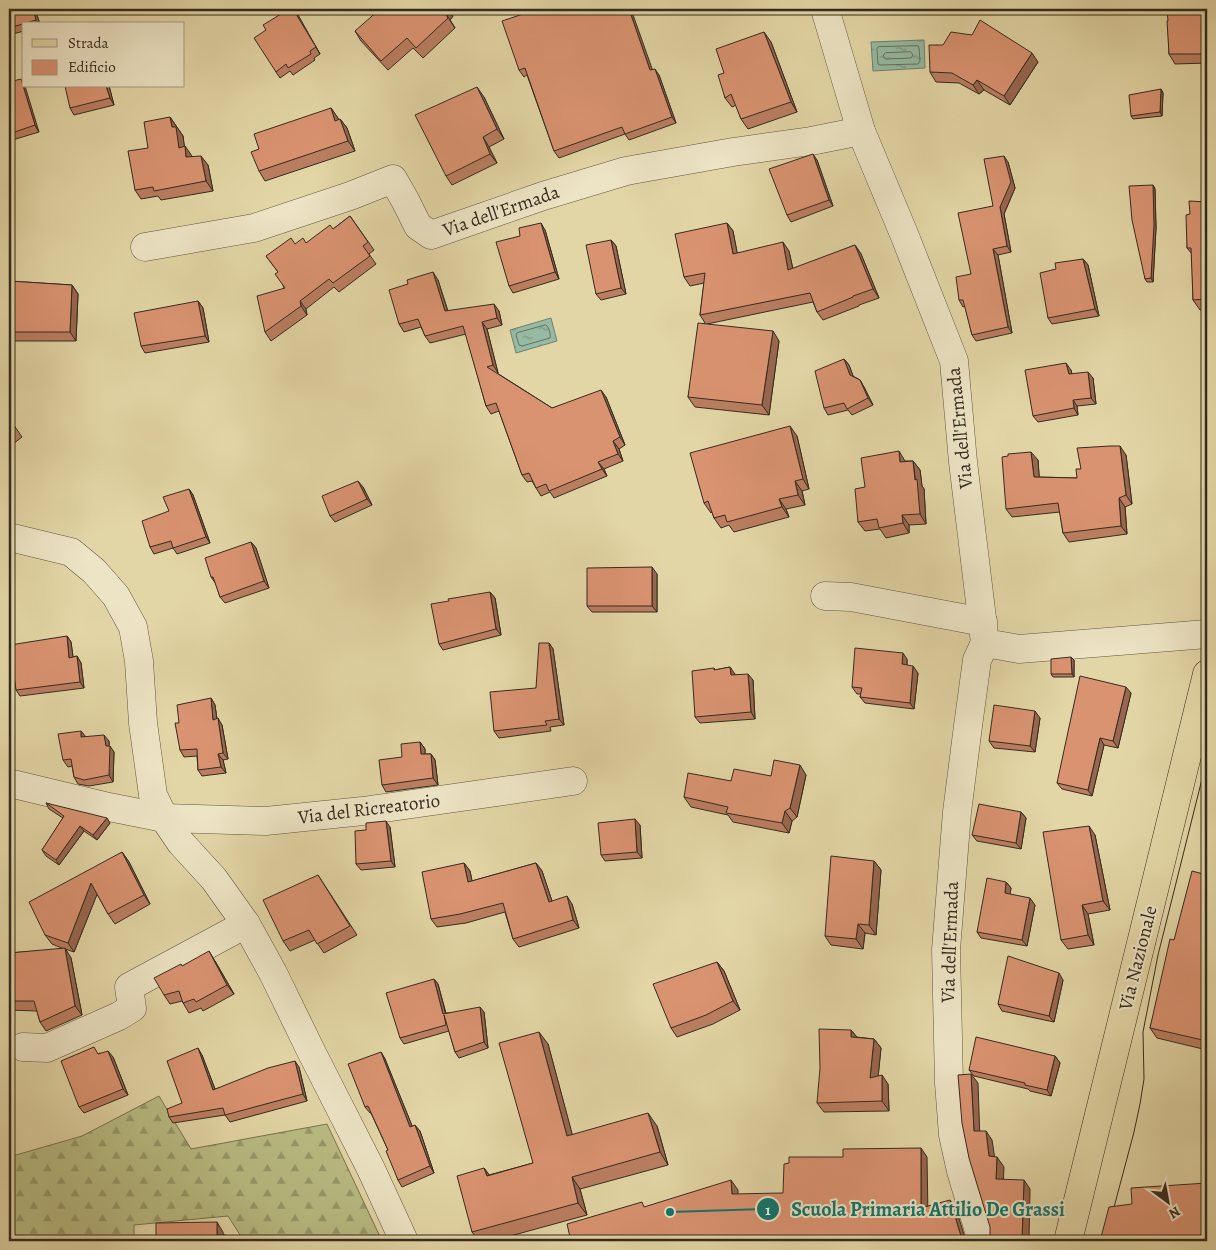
<svg xmlns="http://www.w3.org/2000/svg" width="1216" height="1250" viewBox="0 0 1216 1250" font-family="Alegreya,serif">
	<style>
		.forest { fill: url(#forest-firs); stroke: #767452 }
		.water { fill: url(#water-ripples); stroke: #6f816e }
		.lines { fill: none; stroke-linecap: round; stroke-linejoin: round }
		.shore { stroke: #657261; stroke-width: 1 }
		.minor-casing { stroke: #605642; stroke-width: 29 }
		.major-casing { stroke: #342b20; stroke-width: 29 }
		.minor { stroke: #ede4c5; stroke-width: 28 }
		.major { stroke: #e3d6a6; stroke-width: 28 }
		.tram { stroke: #342b20; stroke-width: 1 }
		.wall { fill: #bb7e61; stroke: #342b20 }
		.shaded-wall { fill: #99674f; stroke: #342b20 }
		.building { fill: #da9371; stroke: #342b20 }
		.labels { text-anchor: middle; dominant-baseline: central; stroke-width: 4; stroke-linejoin: round; paint-order: stroke }
		.street-label { font-size: 19px; fill: #342b20; stroke: #ede4c5 }
		.leader { fill: none; stroke: #0f766e; stroke-width: 2 }
		.callout-dot { fill: #0f766e; stroke: #ede4c5; stroke-width: 2 }
		.mark-label { font-size: 15px; text-anchor: middle; font-weight: bold; fill: #fff }
		.callout-label { font-size: 20px; text-anchor: middle; font-weight: bold; fill: #0f766e; stroke: #ede4c5; stroke-width: 4; stroke-linejoin: round; paint-order: stroke }
	</style>
	<defs>
		<pattern id="forest-firs" width="22" height="20" patternUnits="userSpaceOnUse" patternTransform="scale(1.25)"><rect width="22" height="20" fill="#b9bc83"/><path d="M5 1l3.5 6h-7zM16 11l3.5 6h-7z" fill="#97996b"/></pattern>
		<pattern id="water-ripples" width="26" height="14" patternUnits="userSpaceOnUse" patternTransform="scale(1.25)"><rect width="26" height="14" fill="#96baa2"/><path d="M2 4q2-2 4 0t4 0M15 11q2-2 4 0t4 0" fill="none" stroke="#7b9784"/></pattern>
	</defs>
	<rect width="100%" height="100%" fill="#e3d6a6"/>
	<filter id="stains"><feTurbulence type="fractalNoise" baseFrequency=".004" numOctaves="4"/><feColorMatrix values="0 0 0 0 .2 0 0 0 0 .09 0 0 0 0 .02 0 0 0 .5 -.17"/></filter>
	<radialGradient id="worn" r=".72"><stop offset=".6" stop-color="#630" stop-opacity="0"/><stop offset="1" stop-color="#630" stop-opacity=".3"/></radialGradient>
	<polygon class="forest" points="159,1096 191,1149 327,1124 382,1241 244,1241 228,1216 134,1225 134,1241 9,1241 9,1157 82,1136"/>
	<g class="water">
		<polygon points="924,40 925,68 873,71 871,42"/>
		<polygon points="551,318 557,341 516,353 510,330"/>
	</g>
	<g class="lines">
		<g class="shore">
			<polygon points="918,46 919,48 920,61 918,64 880,65 878,64 877,49 878,47"/>
			<polygon points="911,52 913,55 911,58 886,59 883,57 884,54 885,53"/>
			<path d="M546 325C549 327 551 335 550 338L522 346 519 345 516 335 517 333Z"/>
		</g>
		<g class="minor-casing">
			<g id="minor">
				<polyline points="825,9 861,131 904,234 954,361 963,462 985,643 1019,649 1207,634"/>
				<polyline points="145,247 254,228 350,196 393,179 405,200 418,226 431,235 543,196 626,171 733,152 811,141 861,131"/>
				<polyline points="9,537 71,552 94,571 116,596 133,627 139,661 143,723 153,795 164,818 181,843 214,879 246,924 273,973 312,1053 371,1169 404,1241"/>
				<polyline points="825,596 851,597 983,622"/>
				<polyline points="9,783 109,807 164,818 266,821 363,811 573,781"/>
				<polyline points="23,1047 47,1048 119,1016 132,1008 129,987 246,924"/>
				<polyline points="982,1241 961,1171 953,1135 949,1083 946,950 957,812 968,726 977,660 985,643"/>
			</g>
		</g>
		<g class="major-casing">
			<polyline id="major" points="1068,1241 1207,674"/>
		</g>
		<use href="#minor" class="minor"/>
		<use href="#major" class="major"/>
		<polyline class="tram" points="1105,1241 1134,1132 1140,1104 1144,1079 1143,1032 1158,955 1207,759"/>
	</g>
	<g class="wall">
		<polygon points="9,9 35,9 40,24 24,24 24,31 9,35"/>
		<polygon points="293,9 320,54 314,58 315,60 293,75 290,71 280,78 276,72 266,30"/>
		<polygon points="538,9 552,9 554,12 652,69 659,75 676,123 629,140 625,134 559,158 554,151 527,75 524,77 519,70"/>
		<polygon points="1207,9 1207,63 1175,64 1169,54 1168,21"/>
		<polygon points="453,16 450,20 455,28 423,58 413,48 388,70 361,41 355,31"/>
		<polygon points="771,42 797,112 748,129 741,119 736,105 732,107 725,98 724,73"/>
		<polygon points="1038,62 1010,105 984,90 979,94 959,83 936,82 930,72"/>
		<polygon points="9,82 39,132 9,141"/>
		<polygon points="109,86 114,105 74,115 70,108"/>
		<polygon points="1161,89 1163,93 1162,116 1133,119 1131,116"/>
		<polygon points="484,97 504,139 489,147 497,163 452,185 446,176"/>
		<polygon points="331,108 339,120 340,119 347,128 355,151 265,181 259,171 259,149"/>
		<polygon points="170,117 183,136 184,146 192,157 208,165 213,191 161,200 158,196 141,199 135,190 148,148"/>
		<polygon points="817,160 833,206 791,222 787,215"/>
		<polygon points="1008,162 1015,188 1004,214 1011,252 998,255 1012,333 976,341 972,335 965,306 963,307 959,300 971,274 993,206"/>
		<polygon points="1153,185 1155,189 1156,228 1153,282 1147,282 1145,279"/>
		<polygon points="1207,197 1207,309 1200,310 1193,300 1192,254 1187,248 1190,214 1207,202"/>
		<polygon points="350,216 374,250 369,254 376,264 339,292 334,287 306,309 307,315 271,341 265,332 284,288 278,272 266,256 295,244 306,243 333,229"/>
		<polygon points="727,223 733,231 737,253 789,251 793,269 855,245 861,254 879,298 859,305 859,306 823,320 817,312 813,302 707,324 779,341 769,415 695,407 688,397 705,323 700,315 704,283 690,286 684,277"/>
		<polygon points="545,230 559,279 513,293 509,286"/>
		<polygon points="611,240 616,246 626,294 601,300 596,294"/>
		<polygon points="1083,259 1088,265 1099,316 1052,324 1048,318 1056,269"/>
		<polygon points="438,280 448,311 499,311 502,325 487,329 498,373 497,373 552,408 606,397 625,445 619,449 623,461 604,469 607,476 554,498 550,492 541,496 536,488 532,481 527,482 522,475 499,411 491,414 486,406 466,334 430,343 425,336 421,327 404,332 399,324"/>
		<polygon points="9,281 72,285 78,294 76,341 9,341"/>
		<polygon points="198,301 203,308 209,342 145,353 141,346"/>
		<polygon points="844,359 849,365 853,376 860,380 864,387 873,405 852,415 848,410 828,415 824,408"/>
		<polygon points="1071,370 1072,374 1093,378 1096,404 1077,406 1078,415 1038,422 1033,416"/>
		<polygon points="9,418 22,437 9,447"/>
		<polygon points="797,436 809,489 802,491 805,505 786,509 789,517 734,532 729,525 721,528 714,518 712,512 711,513 704,503"/>
		<polygon points="1126,455 1132,504 1125,507 1127,534 1069,542 1063,533 1060,512 1012,517 1006,509 1038,460 1039,477 1077,478 1081,469"/>
		<polygon points="905,461 913,461 920,470 922,486 924,489 926,524 909,525 909,533 886,538 880,529 865,531 858,522 865,487"/>
		<polygon points="363,487 372,505 335,522 330,516"/>
		<polygon points="189,489 193,495 210,543 177,554 173,548 154,554 150,547 169,511"/>
		<polygon points="251,542 256,548 269,588 225,603 220,597 216,584 211,577"/>
		<polygon points="657,574 657,612 592,612 587,606"/>
		<polygon points="490,592 495,598 501,635 443,650 439,644"/>
		<polygon points="67,636 71,642 73,657 77,656 81,663 84,688 20,696 16,690"/>
		<polygon points="549,643 553,649 564,725 550,727 551,731 499,738 494,731 536,688"/>
		<polygon points="907,659 907,665 918,673 914,709 865,703 860,697 861,694 857,694 852,687"/>
		<polygon points="1074,660 1074,677 1053,677 1051,674"/>
		<polygon points="730,667 735,675 753,680 755,719 700,723 695,717 714,668 715,670"/>
		<polygon points="1131,693 1118,748 1104,745 1092,796 1062,789 1057,783"/>
		<polygon points="211,698 215,705 217,719 222,725 228,759 223,760 226,773 202,776 198,770 197,756 184,757 180,750 179,723"/>
		<polygon points="1040,718 1035,752 994,748 989,741"/>
		<polygon points="81,731 85,737 109,741 109,746 114,752 113,782 89,786 78,784 74,777 72,766 68,767 63,760"/>
		<polygon points="420,742 425,749 425,754 431,754 435,760 438,785 386,792 382,785 402,757"/>
		<polygon points="806,775 797,817 792,821 789,833 733,822 728,815 691,807 684,797 731,781 771,776"/>
		<polygon points="46,803 110,823 97,840 84,831 59,865 46,856 42,850 63,818 49,809"/>
		<polygon points="1021,812 1026,818 1021,849 977,841 972,835"/>
		<polygon points="640,825 642,858 605,861 601,855"/>
		<polygon points="390,827 395,867 361,870 356,864 366,830"/>
		<polygon points="1095,835 1110,910 1088,914 1094,945 1068,949 1061,940"/>
		<polygon points="122,852 129,862 150,904 115,924 108,914 97,894 74,952 65,949 71,958 82,1015 46,1031 40,1022 37,1011 9,1010 9,953 64,949 52,944 45,935"/>
		<polygon points="874,861 881,870 876,935 865,933 863,949 831,945 825,936"/>
		<polygon points="464,863 470,871 472,881 536,863 542,871 552,901 572,904 579,928 519,947 513,939 505,912 466,923 437,927 431,919"/>
		<polygon points="318,875 357,935 324,953 315,940 290,951 283,941"/>
		<polygon points="1207,875 1207,1050 1157,1038 1150,1028 1174,940"/>
		<polygon points="1006,882 1011,888 1010,894 1035,905 1027,946 981,938 977,932"/>
		<polygon points="215,961 234,994 203,1011 201,1008 189,1013 182,1001 170,1004 164,995 182,966"/>
		<polygon points="717,962 724,971 740,1010 713,1024 677,1037 671,1028"/>
		<polygon points="434,979 438,984 446,1013 484,1012 488,1048 459,1058 455,1052 449,1031 404,1044 400,1038"/>
		<polygon points="1063,980 1054,1022 1002,1011 998,1004"/>
		<polygon points="851,1030 857,1037 874,1039 881,1048 878,1076 888,1084 889,1111 824,1112 817,1103"/>
		<polygon points="548,1044 572,1135 657,1126 668,1165 580,1189 587,1215 492,1241 479,1241 472,1232 484,1168 489,1175 533,1163"/>
		<polygon points="381,1052 385,1059 412,1126 420,1131 434,1173 402,1187 398,1180 388,1150 371,1113 370,1113 365,1107"/>
		<polygon points="99,1053 113,1057 128,1095 84,1113 79,1107"/>
		<polygon points="202,1055 215,1089 299,1067 307,1101 230,1122 225,1115 173,1123 169,1117 182,1103"/>
		<polygon points="1055,1056 1060,1063 1051,1096 1030,1091 1028,1089 974,1076 969,1070"/>
	</g>
	<g class="shaded-wall">
		<polygon points="33,9 35,9 40,24 39,24 36,20"/>
		<polygon points="293,9 297,13 320,54 316,47"/>
		<polygon points="445,9 448,9 453,16 450,20 455,28 444,11"/>
		<polygon points="629,9 631,9 655,77 650,70"/>
		<polygon points="764,32 771,42 797,112 791,102"/>
		<polygon points="1032,53 1038,62 1010,105 1004,96"/>
		<polygon points="655,69 659,75 676,123 672,117"/>
		<polygon points="21,79 24,83 24,86 25,86 39,132 35,125"/>
		<polygon points="977,80 984,90 979,94 973,85"/>
		<polygon points="106,86 109,86 114,105 110,98"/>
		<polygon points="477,87 484,97 504,139 497,129"/>
		<polygon points="1161,89 1163,93 1162,116 1160,112"/>
		<polygon points="331,108 338,118 342,130 335,121"/>
		<polygon points="170,117 183,136 186,157 179,148 172,127"/>
		<polygon points="340,119 347,128 355,151 348,141"/>
		<polygon points="483,137 489,147 497,163 490,154"/>
		<polygon points="185,146 192,156 193,167 186,157"/>
		<polygon points="813,154 817,160 833,206 829,200"/>
		<polygon points="201,156 208,165 213,191 206,181"/>
		<polygon points="1004,156 1008,162 1015,188 1004,214 1011,252 1007,246 1000,207"/>
		<polygon points="1153,185 1155,189 1156,228 1153,282 1151,278"/>
		<polygon points="541,223 545,230 559,279 555,272"/>
		<polygon points="727,223 733,231 739,262 733,254"/>
		<polygon points="611,240 616,246 626,294 621,288"/>
		<polygon points="783,242 789,251 795,279 788,270"/>
		<polygon points="855,245 861,254 879,298 873,289"/>
		<polygon points="993,249 998,255 1012,333 1008,327"/>
		<polygon points="1083,259 1088,265 1099,316 1095,309"/>
		<polygon points="433,272 438,280 450,319 445,311"/>
		<polygon points="72,285 78,294 76,341 70,332"/>
		<polygon points="198,301 203,308 209,342 205,336"/>
		<polygon points="300,301 306,309 307,315 301,306"/>
		<polygon points="494,304 499,311 502,325 497,318"/>
		<polygon points="482,322 487,329 498,373 493,365"/>
		<polygon points="773,331 779,341 769,415 762,405"/>
		<polygon points="844,359 849,365 855,381 850,375"/>
		<polygon points="1066,363 1071,370 1073,381 1069,374"/>
		<polygon points="1088,372 1093,378 1096,404 1091,398"/>
		<polygon points="860,380 864,387 873,405 868,398"/>
		<polygon points="601,390 606,397 625,445 620,437"/>
		<polygon points="1073,400 1077,406 1078,415 1074,408"/>
		<polygon points="790,426 797,436 809,489 803,479"/>
		<polygon points="613,441 619,449 623,461 618,454"/>
		<polygon points="1120,446 1126,455 1132,504 1126,495"/>
		<polygon points="899,451 905,461 907,471 900,462"/>
		<polygon points="1031,452 1038,460 1040,486 1034,477"/>
		<polygon points="913,461 920,470 922,486 924,489 926,524 920,514"/>
		<polygon points="598,462 604,469 607,476 602,469"/>
		<polygon points="358,481 363,487 372,505 367,499"/>
		<polygon points="795,481 802,491 805,505 798,495"/>
		<polygon points="189,489 193,495 210,543 206,537"/>
		<polygon points="1119,498 1125,507 1127,534 1121,526"/>
		<polygon points="779,499 786,509 789,517 782,507"/>
		<polygon points="902,515 909,525 909,533 903,523"/>
		<polygon points="251,542 256,548 269,588 264,581"/>
		<polygon points="652,567 657,574 657,612 652,606"/>
		<polygon points="490,592 495,598 501,635 496,629"/>
		<polygon points="67,636 71,642 74,664 69,658"/>
		<polygon points="549,643 553,649 564,725 559,719"/>
		<polygon points="903,653 907,659 907,671 902,664"/>
		<polygon points="77,656 81,663 84,688 80,682"/>
		<polygon points="1071,657 1074,660 1074,677 1072,674"/>
		<polygon points="913,666 918,673 914,709 910,703"/>
		<polygon points="730,667 735,674 736,681 731,675"/>
		<polygon points="748,674 753,680 755,719 751,712"/>
		<polygon points="1126,687 1131,693 1118,748 1113,741"/>
		<polygon points="211,698 215,705 218,727 213,720"/>
		<polygon points="1035,711 1040,718 1035,752 1030,746"/>
		<polygon points="218,718 222,725 228,759 223,753"/>
		<polygon points="81,731 86,737 81,737"/>
		<polygon points="104,735 109,741 109,748 110,746 114,752 113,782 109,775"/>
		<polygon points="1100,738 1104,745 1092,796 1088,790"/>
		<polygon points="420,742 425,749 425,761 421,754"/>
		<polygon points="218,754 223,760 226,773 221,767"/>
		<polygon points="431,754 435,760 438,785 433,778"/>
		<polygon points="800,765 806,775 797,817 790,808"/>
		<polygon points="785,811 792,821 789,833 782,823"/>
		<polygon points="1021,812 1026,818 1021,849 1016,843"/>
		<polygon points="107,818 110,823 97,840 93,835"/>
		<polygon points="635,819 640,825 642,858 637,852"/>
		<polygon points="386,821 390,827 395,867 391,861"/>
		<polygon points="80,826 84,831 59,865 56,860"/>
		<polygon points="1089,826 1095,835 1110,910 1103,901"/>
		<polygon points="122,852 129,862 150,904 144,895"/>
		<polygon points="874,861 881,870 876,935 869,925"/>
		<polygon points="464,863 470,871 474,890 468,882"/>
		<polygon points="536,863 542,871 555,910 549,902"/>
		<polygon points="1006,882 1011,888 1009,899 1005,893"/>
		<polygon points="91,883 98,892 74,952 68,943"/>
		<polygon points="567,896 572,904 579,928 573,920"/>
		<polygon points="1030,898 1035,905 1027,946 1022,940"/>
		<polygon points="1082,905 1088,914 1094,945 1088,935"/>
		<polygon points="858,924 865,933 863,949 856,939"/>
		<polygon points="65,948 71,958 82,1015 75,1006"/>
		<polygon points="209,951 215,961 234,994 227,985"/>
		<polygon points="717,962 724,971 740,1010 733,1001"/>
		<polygon points="1059,973 1063,980 1054,1022 1049,1016"/>
		<polygon points="434,979 438,984 447,1019 443,1014"/>
		<polygon points="480,1007 484,1012 488,1048 484,1042"/>
		<polygon points="851,1030 858,1039 851,1037"/>
		<polygon points="539,1032 548,1044 576,1148 567,1136"/>
		<polygon points="874,1039 881,1048 877,1088 870,1078"/>
		<polygon points="198,1048 202,1055 218,1097 213,1090"/>
		<polygon points="108,1051 113,1057 128,1095 123,1089"/>
		<polygon points="381,1052 385,1059 415,1133 410,1127"/>
		<polygon points="1055,1056 1060,1063 1051,1096 1047,1090"/>
		<polygon points="295,1061 299,1067 307,1101 303,1094"/>
		<polygon points="971,1074 978,1083 980,1141 974,1131"/>
		<polygon points="882,1075 888,1084 889,1111 882,1101"/>
		<polygon points="648,1113 657,1126 668,1165 660,1152"/>
		<polygon points="415,1125 420,1131 434,1173 430,1166"/>
		<polygon points="986,1131 992,1140 996,1166 989,1156"/>
		<polygon points="921,1148 927,1157 928,1217 921,1208"/>
		<polygon points="997,1157 1004,1167 1003,1189 996,1179"/>
		<polygon points="484,1168 493,1180 487,1176"/>
		<polygon points="572,1177 580,1189 587,1215 578,1203"/>
		<polygon points="731,1180 738,1190 738,1203 732,1194"/>
		<polygon points="1024,1180 1030,1189 1029,1241 1022,1241"/>
		<polygon points="950,1200 956,1209 966,1241 964,1241 961,1236"/>
		<polygon points="217,1222 223,1232 224,1241 217,1235"/>
		<polygon points="226,1235 231,1241 226,1241"/>
	</g>
	<g class="building">
		<polygon points="9,9 33,9 36,20 9,28"/>
		<polygon points="289,9 293,9 316,47 310,51 311,54 288,68 286,64 276,72 254,38 266,30 263,25"/>
		<polygon points="380,9 445,9 444,11 448,18 416,48 407,38 381,61 355,31"/>
		<polygon points="538,9 550,9 552,13 564,9 629,9 650,70 655,69 672,117 625,134 622,127 554,151 525,68 519,70 502,21"/>
		<polygon points="1167,9 1207,9 1207,54 1169,54 1167,21 1168,21"/>
		<polygon points="980,20 1032,53 1004,96 977,80 973,85 952,73 930,72 929,45 943,45 951,32 972,35"/>
		<polygon points="764,32 791,102 741,119 731,94 725,98 718,75 724,73 716,49"/>
		<polygon points="21,79 35,125 9,134 9,82"/>
		<polygon points="65,86 106,86 110,98 70,108"/>
		<polygon points="477,87 497,129 483,137 490,154 446,176 415,115"/>
		<polygon points="1161,89 1160,112 1131,116 1129,95"/>
		<polygon points="331,108 335,121 340,119 348,141 259,171 251,152 259,149 254,134"/>
		<polygon points="170,117 172,127 176,127 179,148 185,146 186,157 201,156 206,181 154,191 153,187 135,190 128,151 148,148 144,122"/>
		<polygon points="813,154 829,200 787,215 769,169"/>
		<polygon points="1004,156 1011,182 1000,207 1007,246 993,249 1008,327 972,335 963,300 959,300 956,277 971,274 958,213 993,206 984,159"/>
		<polygon points="1153,185 1154,225 1151,278 1145,279 1132,220 1129,186"/>
		<polygon points="1207,197 1207,299 1193,300 1191,248 1187,248 1186,215 1190,214 1189,201 1207,202"/>
		<polygon points="350,216 368,242 363,246 370,256 333,283 329,279 300,301 301,306 265,332 257,296 285,288 275,274 278,272 266,256 291,238 295,244 303,238 306,243 330,225 333,229"/>
		<polygon points="541,223 555,272 509,286 496,242 520,236 519,228"/>
		<polygon points="727,223 733,254 783,242 788,270 855,245 873,289 853,296 853,297 817,312 810,293 700,315 705,273 684,277 675,234"/>
		<polygon points="611,240 621,288 596,294 586,245"/>
		<polygon points="1083,259 1095,309 1048,318 1040,273 1056,269 1055,263"/>
		<polygon points="433,272 445,311 494,304 497,318 482,322 493,365 487,367 552,408 601,390 620,437 613,441 618,454 598,462 602,469 549,491 546,484 536,488 529,473 522,475 496,403 486,406 463,326 425,336 418,319 399,324 389,290 408,284 407,280"/>
		<polygon points="9,281 72,285 70,332 9,332"/>
		<polygon points="198,301 205,336 141,346 134,313"/>
		<polygon points="698,323 773,331 762,405 688,397"/>
		<polygon points="844,359 850,375 860,380 868,398 847,409 844,403 824,408 815,371"/>
		<polygon points="1066,363 1069,374 1088,372 1091,398 1073,400 1074,408 1033,416 1025,370"/>
		<polygon points="9,418 15,427 9,432"/>
		<polygon points="790,426 803,479 795,481 798,495 779,499 782,507 727,522 725,515 714,518 708,501 704,503 690,453"/>
		<polygon points="1110,446 1120,446 1126,495 1119,498 1121,526 1063,533 1058,503 1006,509 1002,457 1008,456 1008,454 1031,452 1034,477 1077,478 1076,469 1081,469 1077,448"/>
		<polygon points="899,451 900,462 913,461 915,480 917,479 920,514 902,515 903,523 879,528 877,519 858,522 855,489 865,487 861,458"/>
		<polygon points="358,481 367,499 330,516 322,496"/>
		<polygon points="189,489 206,537 173,548 171,541 150,547 142,521 169,511 163,497"/>
		<polygon points="251,542 264,581 220,597 213,577 211,577 205,558"/>
		<polygon points="652,567 652,606 587,606 587,568"/>
		<polygon points="490,592 496,629 439,644 431,604 449,601 448,599"/>
		<polygon points="67,636 69,658 77,656 80,682 16,690 10,645"/>
		<polygon points="539,643 549,643 559,719 545,721 547,725 494,731 490,692 536,688"/>
		<polygon points="855,648 903,653 902,664 913,666 910,703 860,697 862,688 852,687"/>
		<polygon points="1071,657 1072,674 1051,674 1051,659"/>
		<polygon points="730,667 731,675 748,674 751,712 695,717 692,671 714,668 714,670"/>
		<polygon points="1080,676 1126,687 1113,741 1100,738 1088,790 1057,783"/>
		<polygon points="211,698 213,720 218,718 223,753 218,754 221,767 198,770 197,749 180,750 175,723 179,723 177,705"/>
		<polygon points="994,705 1035,711 1030,746 989,741"/>
		<polygon points="81,731 81,737 104,735 106,746 110,746 109,775 84,780 74,777 71,759 63,760 58,734"/>
		<polygon points="420,742 421,754 431,754 433,778 382,785 379,760 402,757 401,744"/>
		<polygon points="774,760 800,765 790,808 785,811 782,823 726,813 728,807 684,797 688,773 731,781 734,769 771,776"/>
		<polygon points="46,803 107,818 93,835 80,826 56,860 42,850 64,816"/>
		<polygon points="979,804 1021,812 1016,843 972,835"/>
		<polygon points="635,819 637,852 601,855 598,823"/>
		<polygon points="386,821 391,861 356,864 355,831 366,830 366,823"/>
		<polygon points="1089,826 1103,901 1082,905 1088,935 1061,940 1043,832"/>
		<polygon points="122,852 144,895 108,914 91,883 68,943 45,935 29,902"/>
		<polygon points="831,856 874,861 869,925 858,924 856,939 825,936"/>
		<polygon points="464,863 468,882 536,863 549,902 567,896 573,920 513,939 503,903 460,914 431,919 422,872"/>
		<polygon points="1192,871 1207,875 1207,1041 1150,1028 1170,939 1174,940"/>
		<polygon points="318,875 350,926 317,944 309,930 283,941 263,900"/>
		<polygon points="987,878 1006,882 1005,893 1030,898 1022,940 977,932"/>
		<polygon points="65,948 75,1006 40,1022 34,1001 9,1001 9,953"/>
		<polygon points="209,951 227,985 196,1002 194,999 183,1003 179,991 164,995 154,978 181,964 182,966"/>
		<polygon points="1008,956 1059,973 1049,1016 998,1004"/>
		<polygon points="717,962 733,1001 706,1015 671,1028 653,984"/>
		<polygon points="434,979 443,1014 480,1007 484,1042 455,1052 444,1015 446,1025 400,1038 386,993"/>
		<polygon points="819,1029 851,1030 851,1037 874,1039 870,1078 882,1075 882,1101 817,1103 820,1068"/>
		<polygon points="539,1032 567,1136 648,1113 660,1152 572,1177 578,1203 472,1232 457,1176 484,1168 487,1176 533,1163 499,1043"/>
		<polygon points="976,1037 1055,1056 1047,1090 1025,1085 1025,1083 969,1070"/>
		<polygon points="94,1047 98,1054 108,1051 123,1089 79,1107 61,1061"/>
		<polygon points="198,1048 213,1090 268,1068 295,1061 303,1094 225,1115 223,1108 169,1117 167,1109 182,1103 167,1061"/>
		<polygon points="381,1052 410,1127 415,1125 430,1166 398,1180 386,1151 388,1150 368,1106 365,1107 348,1064"/>
		<polygon points="971,1074 974,1131 986,1131 989,1156 997,1157 996,1179 1024,1180 1022,1241 987,1241 990,1236 990,1227 969,1158 962,1123 958,1075"/>
		<polygon points="1203,1104 1207,1104 1207,1165"/>
		<polygon points="921,1148 921,1208 950,1200 961,1236 963,1240 959,1241 571,1241 567,1224 642,1202 644,1207 731,1180 732,1194 783,1193 784,1164 789,1163 789,1157 843,1157 843,1149"/>
		<polygon points="1207,1183 1207,1241 1100,1241 1109,1207 1132,1204 1131,1188"/>
		<polygon points="217,1222 217,1235 226,1235 226,1241 144,1241 144,1236 156,1237 156,1223"/>
	</g>
	<g class="labels">
		<g class="street-label">
			<text transform="translate(501 211) rotate(-19)">Via dell'Ermada</text>
			<text transform="translate(960 428) rotate(-96)">Via dell'Ermada</text>
			<text transform="translate(369 809) rotate(-7)">Via del Ricreatorio</text>
			<text transform="translate(950 942) rotate(-88)">Via dell'Ermada</text>
			<text transform="translate(1138 958) rotate(-76)">Via Nazionale</text>
		</g>
	</g>
	<path class="leader" d="M670 1212L768 1209"/>
	<g class="callout-dot">
		<circle cx="670" cy="1212" r="5"/>
		<circle cx="768" cy="1209" r="12"/>
	</g>
	<g class="mark-label">
		<text x="768" y="1215">1</text>
	</g>
	<g class="callout-label">
		<text x="928" y="1216">Scuola Primaria Attilio De Grassi</text>
	</g>
	<rect width="1216" height="1250" fill="none" stroke="#e3d6a6" stroke-width="30"/>
	<rect x="10" y="10" width="1196" height="1230" fill="none" stroke="#342b20" stroke-width="2.5"/>
	<rect x="15" y="15" width="1186" height="1220" fill="none" stroke="#342b20"/>
	<rect x="22" y="22" width="162" height="65" fill="#ede4c5" stroke="#a39a83"/>
	<rect x="32" y="39" width="25" height="8" fill="#e3d6a6" stroke="#a39a83"/>
	<text x="68" y="48" font-size="15" fill="#342b20">Strada</text>
	<rect x="32" y="60" width="25" height="15" fill="#da9371" stroke="#a39a83"/>
	<text x="68" y="72" font-size="15" fill="#342b20">Edificio</text>
	<g transform="translate(1168 1202) rotate(148)" stroke="#ede4c5" stroke-width="4" paint-order="stroke">
	<path d="M0-4L9 19L0 12L-9 19Z" fill="#342b20"/>
	<text y="-8" font-size="14" font-weight="bold" text-anchor="middle" fill="#342b20">N</text>
	</g>
	<rect width="100%" height="100%" filter="url(#stains)"/>
	<rect width="100%" height="100%" fill="url(#worn)"/>
</svg>
